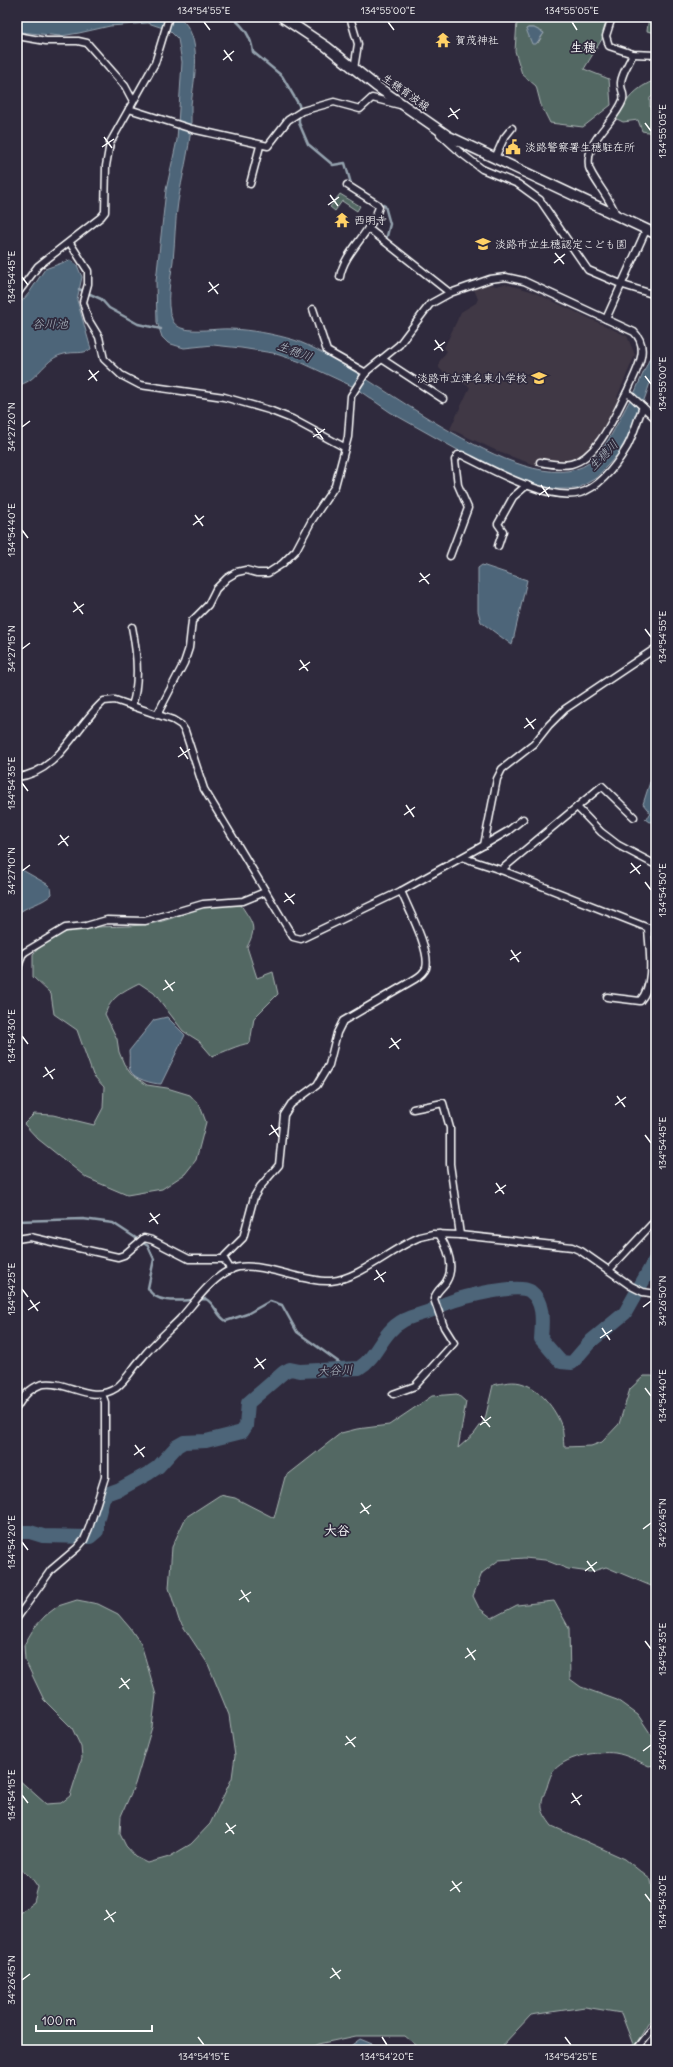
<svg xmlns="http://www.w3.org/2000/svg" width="673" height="2067" viewBox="0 0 673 2067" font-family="Delius,'Klee One',sans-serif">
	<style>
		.built { fill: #403845 }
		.green { fill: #536864; stroke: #a9b4b2; fill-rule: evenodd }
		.water { fill: #4e6579; stroke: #95a3af }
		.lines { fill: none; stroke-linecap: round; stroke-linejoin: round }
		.stream { stroke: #95a3af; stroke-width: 2.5 }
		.river { stroke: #4e6579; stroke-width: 14 }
		.minor-casing { stroke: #fff; stroke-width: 9 }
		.secondary-casing { stroke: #fff; stroke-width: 12 }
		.minor { stroke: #2f2a3d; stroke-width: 6 }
		.secondary { stroke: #2f2a3d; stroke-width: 9 }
		.ticks { fill: none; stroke: #fff; stroke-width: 1.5 }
		.labels { text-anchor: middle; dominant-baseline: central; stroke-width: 3.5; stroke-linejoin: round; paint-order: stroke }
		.poi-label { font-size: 11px; fill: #fff; stroke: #2f2a3d; text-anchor: start }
		.street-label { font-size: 11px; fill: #fff; stroke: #2f2a3d }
		.water-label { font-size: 12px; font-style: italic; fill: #afbac3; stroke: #2f2a3d }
		.quarter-label { font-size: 13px; font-weight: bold; fill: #fff; stroke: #2f2a3d }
		.neatline { fill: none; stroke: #fff; stroke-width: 1.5 }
		.ticks-label { font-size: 10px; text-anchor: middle; fill: #fff }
	</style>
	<rect width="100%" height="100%" fill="#2f2a3d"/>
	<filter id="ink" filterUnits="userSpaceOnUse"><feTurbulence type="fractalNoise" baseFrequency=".025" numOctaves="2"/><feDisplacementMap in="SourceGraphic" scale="8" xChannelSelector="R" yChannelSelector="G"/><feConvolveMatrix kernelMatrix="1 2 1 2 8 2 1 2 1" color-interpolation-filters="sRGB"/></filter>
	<g filter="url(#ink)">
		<polygon class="built" points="486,283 496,286 505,284 531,291 627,336 635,355 617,397 621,399 597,441 575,461 566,462 542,459 538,466 504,454 450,429 470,387 445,374 439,368 439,362 447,351 444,348 461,312 476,303 478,299 473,287"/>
		<g class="green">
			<path d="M525 17H609L602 39 584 69 609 79 611 105 583 127 550 123 541 105 536 86 522 74 515 51 517 21ZM528 28H534L544 33 538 43 527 31 526 29Z"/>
			<polygon points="649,17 656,17 656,33 647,31"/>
			<path d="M656 80V93L650 98V107L656 106V120L653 133 642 131 638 120 623 122 615 118C626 101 635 87 656 80Z"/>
			<polygon points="340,194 360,206 357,211 342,201 335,211 330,207"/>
			<path d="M241 905C252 923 258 926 247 947L257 978 273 972 278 994 254 1018 250 1043C237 1045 225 1052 212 1056L199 1041 183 1031 154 993 139 983C123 991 111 997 105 1014L117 1039 119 1052 124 1064 131 1074 147 1085 167 1088 190 1095 200 1106 206 1122 196 1160 185 1174 162 1189 127 1195 87 1178 38 1139 24 1124 34 1114 53 1115 94 1125 103 1108 104 1087 93 1075 77 1030 54 1014 51 994 33 977V954C68 917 104 931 148 924 167 922 185 912 204 907 215 904 229 905 241 905Z"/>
			<path d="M644 1376H652L656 1378V1588L606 1567 590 1572 568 1569 545 1560 524 1558 499 1560 482 1573 473 1596 479 1608 492 1618 517 1605 554 1601 569 1628 570 1679 581 1687 617 1700 638 1715 656 1742 654 1765 649 1766C638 1761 627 1755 615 1753 597 1751 563 1756 552 1773 550 1777 548 1783 547 1787 539 1806 540 1810 552 1826L625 1859 651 1880 656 1909V2011L634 2047 621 2013 585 2007 531 2015 502 2046 505 2050H422L405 2036H356L318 2044 304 2050H17V1915L34 1902 38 1887 31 1877 17 1867V1778L46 1804 61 1803 70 1796 82 1758 81 1747 72 1728 44 1700 25 1660 24 1645 34 1628 45 1616 58 1606 77 1600 98 1604 118 1614 130 1628 141 1644 156 1695 152 1727 135 1784 121 1816 120 1834 126 1846 136 1857 148 1863 169 1857 191 1844 210 1824 232 1778 235 1756 229 1715 208 1664 179 1620 169 1588 172 1547 186 1517 220 1495 235 1498 274 1518 285 1477 341 1433 357 1429 389 1425 432 1396 457 1394 466 1402 458 1448 474 1434 485 1419 493 1385C503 1383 514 1380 524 1384 540 1389 556 1410 561 1425 564 1432 563 1440 564 1447L591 1446 602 1442 619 1424 630 1389Z"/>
		</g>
		<g class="water">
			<path d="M17 17H179C204 37 194 78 191 105 191 112 191 119 191 126 189 152 182 177 178 202 175 221 175 241 173 261 171 277 165 304 172 319 173 323 177 326 181 328 196 333 215 328 231 329 252 330 274 334 294 340 361 361 522 508 589 463 606 451 619 419 630 400L639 409 626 440 617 455 596 478 577 489H556L533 484 514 477 463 453 390 412 354 387 298 361 273 353 241 348 213 345 184 348 168 343 162 337 157 322 156 281 166 190 177 140 182 62 178 39 169 30 148 23 110 26 79 33 61 36 20 32H17Z"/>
			<polygon points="528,28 534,28 544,33 536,44 532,44 526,29"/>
			<path d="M70 260 77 265 82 277 77 300 91 349C82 355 75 351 64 354 49 357 42 371 30 380 26 383 21 384 17 387V307L29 293 45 269Z"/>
			<polygon points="656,344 656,366 643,403 634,394"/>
			<polygon points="482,565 527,580 512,645 481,622 478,611 478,568"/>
			<polygon points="656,779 656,821 649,822 645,819 651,814 643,804 650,782"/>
			<path d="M17 867 47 884 51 888 52 894C42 904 28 905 17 914Z"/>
			<path d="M167 1017 185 1035 161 1084C153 1084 133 1079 130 1070 128 1065 130 1057 129 1051L154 1020Z"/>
			<polygon points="656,1254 656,1265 642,1287 636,1284 645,1267"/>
			<polygon points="360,2039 377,2046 392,2050 345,2050"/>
		</g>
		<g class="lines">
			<g class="stream">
				<path d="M232 17C244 27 251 36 253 52L282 76 299 105 300 111"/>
				<polyline points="299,114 299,123 308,144 333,165 345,163 352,187"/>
				<polyline points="378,202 385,206 390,224 386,240"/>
				<polyline points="79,289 101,299 109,308 138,324 161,329"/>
				<path d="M17 1221 83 1219 113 1223 148 1246 154 1259 148 1288C156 1307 189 1299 206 1299 215 1304 217 1316 226 1321L247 1314 270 1301 282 1305 297 1332 347 1368"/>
			</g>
			<path class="river" d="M17 1532H30L43 1536 90 1537 97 1531V1521L103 1498 106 1494 120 1489 149 1473 158 1467 177 1446 184 1442 206 1441 242 1432 246 1426 248 1403 284 1372 290 1369 300 1371 359 1368C378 1357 381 1332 404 1320 412 1316 422 1314 430 1311 436 1309 441 1305 447 1303 462 1297 517 1283 530 1291 545 1302 542 1323 541 1339L561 1362 572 1363 591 1341 625 1313 656 1258"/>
			<g class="minor-casing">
				<g id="minor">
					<polyline points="350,17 358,44 354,69"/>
					<polyline points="612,17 606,36 609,46 633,54 656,55"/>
					<polyline points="17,36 46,41 78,41 87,43 125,86 133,101"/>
					<polyline points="129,109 192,129 268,146 288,120 302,111 334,102 360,109 372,98 400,105"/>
					<polyline points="440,134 461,153 482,169 518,184 540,200 588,270 623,285 649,293 656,292"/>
					<polyline points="495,158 504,138 512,128"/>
					<polyline points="250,184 260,146"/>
					<path d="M616 215C611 199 591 177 589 167 585 139 614 124 623 100 625 95 620 88 621 82 622 73 629 63 633 54"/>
					<polyline points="369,229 450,293"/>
					<polyline points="70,243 88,271 88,284 83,302 88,319 99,337 104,359 121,375 140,385 224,397 269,410 292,419 344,447"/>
					<path d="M340 277C344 252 371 233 379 207L377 204 347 185"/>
					<polyline points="17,294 38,266 101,217 105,212 106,166 110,143 155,63 169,17"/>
					<polyline points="313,309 327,351 366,373"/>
					<polyline points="606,319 646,230"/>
					<polyline points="382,359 443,399"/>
					<path d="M540 462C550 464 562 466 571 464 598 458 615 414 627 392"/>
					<polyline points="498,546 503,531 498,524 513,497 527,485"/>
					<path d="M450 556 468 508 458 485 455 460 458 455H462C490 469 549 502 580 493 600 487 617 464 627 447 634 434 637 420 643 407"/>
					<path d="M132 706C140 682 137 652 132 627"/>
					<path d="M157 715 184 663 189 648 192 621 208 605 216 589 227 578 237 572 246 570 257 573H268L282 564 296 550 312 520 335 486 348 437 351 396 367 371 399 345 430 304 450 293 490 279 506 277 524 281 634 332C652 349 634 374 627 392L656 419"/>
					<path d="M17 777C59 773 75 726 104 701L115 700 173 720 181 725 185 731 204 789 290 932 293 937 301 939 401 891 484 845 497 779 502 769 534 744 549 725 565 709 656 648"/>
					<polyline points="577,807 601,832 618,845 656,865"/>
					<polyline points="484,845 508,831 523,819"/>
					<polyline points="464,858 501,870 656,931"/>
					<polyline points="501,870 602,786 634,817"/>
					<polyline points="17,971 22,955 25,952 65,928 86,926 107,920 145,921 203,904 243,901 265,892"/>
					<path d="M607 997 640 1001C656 983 649 950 648 928"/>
					<polyline points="413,1109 443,1103 450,1128 450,1164 460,1235"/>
					<polyline points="17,1239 30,1237 118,1257 124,1255 144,1238 152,1240 189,1259 224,1259"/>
					<path d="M231 1270 224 1259 225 1256 243 1238 254 1197 260 1187 279 1165 284 1115 291 1104 317 1085 329 1065 337 1033 343 1021 415 979C420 976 424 973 426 968 431 951 408 908 401 891"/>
					<polyline points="609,1270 652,1224"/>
					<polyline points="17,1288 17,1294"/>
					<path d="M393 1394 415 1386 454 1343 444 1327 434 1299C436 1291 442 1288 446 1282 456 1266 447 1247 439 1234"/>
					<path d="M17 1407C47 1354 81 1411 116 1388 127 1380 133 1367 142 1358 153 1344 167 1332 180 1319 195 1302 211 1278 232 1269 256 1259 302 1283 331 1281 359 1279 392 1248 420 1237L433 1234 460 1235 572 1247 581 1251 631 1286 643 1292 656 1294"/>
					<polyline points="17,1618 51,1570 77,1548 84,1540 89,1528 105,1477 105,1402 102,1394"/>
					<polyline points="636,2050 656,2025"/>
				</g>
			</g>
			<g class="secondary-casing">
				<polyline id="secondary" points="282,17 327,47 376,86 448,136 656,234"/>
			</g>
			<use href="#minor" class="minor"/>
			<use href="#secondary" class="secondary"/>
		</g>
	</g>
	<path class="ticks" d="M204 22 210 30M388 22 394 30M572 22 577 30M224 50 232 61M223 60 234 51M450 108 458 119M448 117 460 109M645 123 651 131M104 137 112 148M102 147 114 139M330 195 338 206M328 205 339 197M555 253 564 264M554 263 565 254M22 277 28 285M209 282 218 294M208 292 219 284M435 340 443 351M434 350 445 342M89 370 97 381M645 376 651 384M88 380 99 371M22 427 30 421M315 428 323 439M313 437 325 429M541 485 549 497M539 495 550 487M195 515 203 526M193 525 204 516M22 530 28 538M420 573 429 584M419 582 430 574M74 602 83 614M73 612 84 604M645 629 651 637M22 649 30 643M300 660 308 671M299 670 310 662M526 718 534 729M524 728 536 719M180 747 188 759M178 757 190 749M22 783 28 791M406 805 414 817M404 815 415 807M60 835 68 846M58 845 69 836M631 863 640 874M22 871 30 865M630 873 641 865M645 882 651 890M285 893 294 904M284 902 295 894M511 950 519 962M510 960 521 952M165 980 173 991M163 990 175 982M22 1036 28 1044M391 1038 399 1049M389 1048 401 1039M45 1067 53 1079M43 1077 55 1069M617 1096 625 1107M615 1105 626 1097M271 1125 279 1137M269 1135 280 1127M645 1135 651 1143M496 1183 504 1194M495 1193 506 1185M150 1213 158 1224M149 1222 160 1214M376 1270 384 1282M374 1280 386 1272M22 1289 28 1297M30 1300 38 1311M643 1307 651 1301M28 1310 40 1302M602 1328 610 1340M600 1338 612 1330M256 1358 264 1369M254 1368 266 1359M645 1388 651 1396M481 1416 490 1427M480 1425 491 1417M135 1445 144 1457M134 1455 145 1447M361 1503 369 1514M360 1513 371 1505M643 1529 651 1523M22 1542 28 1550M587 1561 595 1572M585 1571 597 1562M241 1590 249 1602M239 1600 251 1592M645 1641 651 1649M467 1648 475 1660M465 1658 476 1650M121 1678 129 1689M119 1688 130 1679M346 1736 355 1747M345 1745 356 1737M643 1751 651 1745M572 1793 580 1805M22 1795 28 1803M571 1803 582 1795M226 1823 234 1834M225 1833 236 1825M452 1881 460 1892M450 1891 462 1882M645 1894 651 1902M106 1910 114 1922M104 1920 116 1912M332 1968 340 1979M330 1978 341 1970M22 1980 30 1974M198 2037 204 2045M382 2037 387 2045M565 2037 571 2045"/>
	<defs>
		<g id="temple-bare" transform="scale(1.2)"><path d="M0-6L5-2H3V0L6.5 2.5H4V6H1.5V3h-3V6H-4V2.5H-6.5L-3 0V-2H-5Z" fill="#ffd166" stroke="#2f2a3d" stroke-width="2.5" paint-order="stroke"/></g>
		<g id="civic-bare" transform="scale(1.2)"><path d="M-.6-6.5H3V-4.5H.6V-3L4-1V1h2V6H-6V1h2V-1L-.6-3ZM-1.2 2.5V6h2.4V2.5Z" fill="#ffd166" stroke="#2f2a3d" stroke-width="2.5" paint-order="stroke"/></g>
		<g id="school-bare" transform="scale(1.2)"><path d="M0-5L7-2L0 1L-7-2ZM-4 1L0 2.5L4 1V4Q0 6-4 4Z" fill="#ffd166" stroke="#2f2a3d" stroke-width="2.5" paint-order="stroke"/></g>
	</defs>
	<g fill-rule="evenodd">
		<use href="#temple-bare" x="443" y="40"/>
		<use href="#civic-bare" x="513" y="147"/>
		<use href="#temple-bare" x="342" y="220"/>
		<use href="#school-bare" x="483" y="244"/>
		<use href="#school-bare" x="539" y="378"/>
	</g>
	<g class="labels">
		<g class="poi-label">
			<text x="455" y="40">賀茂神社</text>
			<text x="525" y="147">淡路警察署生穂駐在所</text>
			<text x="354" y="220">西明寺</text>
			<text x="495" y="244">淡路市立生穂認定こども園</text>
			<text x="527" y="378" text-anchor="end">淡路市立津名東小学校</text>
		</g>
		<g class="street-label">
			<text transform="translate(406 92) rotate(35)">生穂育波線</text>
		</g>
		<g class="water-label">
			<text x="50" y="323">谷川池</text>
			<text transform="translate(295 351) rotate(21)">生穂川</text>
			<text transform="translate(603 455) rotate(-46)">生穂川</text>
			<text transform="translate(335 1370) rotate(-3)">大谷川</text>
		</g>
		<g class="quarter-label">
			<text x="583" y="47">生穂</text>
			<text x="337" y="1530">大谷</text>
		</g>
	</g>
	<rect width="673" height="2067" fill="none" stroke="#2f2a3d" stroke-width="44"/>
	<path d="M36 2025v6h116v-6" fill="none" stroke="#ffffff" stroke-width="2"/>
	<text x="42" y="2025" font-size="12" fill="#ffffff" stroke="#2f2a3d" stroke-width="3" paint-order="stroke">100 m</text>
	<rect x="22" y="22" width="629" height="2023" class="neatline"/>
	<g class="ticks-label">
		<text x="204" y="14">134°54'55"E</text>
		<text x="388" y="14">134°55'00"E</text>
		<text x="572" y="14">134°55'05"E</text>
		<text transform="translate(662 131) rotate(-90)" y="4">134°55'05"E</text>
		<text transform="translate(11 277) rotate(-90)" y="4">134°54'45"E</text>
		<text transform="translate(662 384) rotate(-90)" y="4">134°55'00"E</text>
		<text transform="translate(11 427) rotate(-90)" y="4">34°27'20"N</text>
		<text transform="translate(11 530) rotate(-90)" y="4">134°54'40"E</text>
		<text transform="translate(662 637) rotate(-90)" y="4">134°54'55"E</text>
		<text transform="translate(11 649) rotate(-90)" y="4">34°27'15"N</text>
		<text transform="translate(11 783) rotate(-90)" y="4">134°54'35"E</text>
		<text transform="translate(11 871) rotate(-90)" y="4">34°27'10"N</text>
		<text transform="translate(662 890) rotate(-90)" y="4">134°54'50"E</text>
		<text transform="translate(11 1036) rotate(-90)" y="4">134°54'30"E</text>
		<text transform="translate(662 1143) rotate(-90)" y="4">134°54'45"E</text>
		<text transform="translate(11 1289) rotate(-90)" y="4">134°54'25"E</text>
		<text transform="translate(662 1301) rotate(-90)" y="4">34°26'50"N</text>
		<text transform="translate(662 1396) rotate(-90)" y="4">134°54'40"E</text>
		<text transform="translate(662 1523) rotate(-90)" y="4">34°26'45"N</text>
		<text transform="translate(11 1542) rotate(-90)" y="4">134°54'20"E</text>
		<text transform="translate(662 1649) rotate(-90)" y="4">134°54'35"E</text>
		<text transform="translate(662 1745) rotate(-90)" y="4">34°26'40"N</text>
		<text transform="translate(11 1795) rotate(-90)" y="4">134°54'15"E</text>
		<text transform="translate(662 1902) rotate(-90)" y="4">134°54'30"E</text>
		<text transform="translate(11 1980) rotate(-90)" y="4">34°26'45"N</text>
		<text x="204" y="2060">134°54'15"E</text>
		<text x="387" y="2060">134°54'20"E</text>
		<text x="571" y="2060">134°54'25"E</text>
	</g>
</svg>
